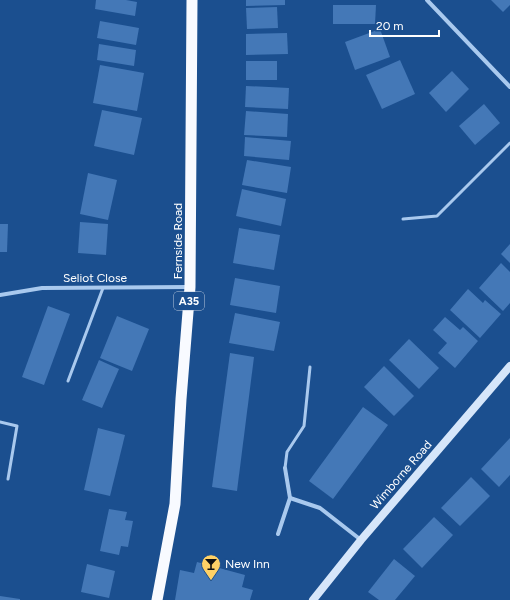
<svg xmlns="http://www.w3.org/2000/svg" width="510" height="600" viewBox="0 0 510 600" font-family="Figtree,sans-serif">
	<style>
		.building { fill: #4478b7 }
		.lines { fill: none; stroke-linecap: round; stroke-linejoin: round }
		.service { stroke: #a9c9ee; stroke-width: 3 }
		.minor { stroke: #a9c9ee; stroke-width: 4 }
		.secondary { stroke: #d6e6fa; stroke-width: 8 }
		.trunk { stroke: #f8faff; stroke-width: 11 }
		.labels { text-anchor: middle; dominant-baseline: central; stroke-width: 3.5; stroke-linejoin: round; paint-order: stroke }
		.shield { fill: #1b4f8f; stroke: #bbcadd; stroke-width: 1 }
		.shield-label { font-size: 11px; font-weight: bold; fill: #fff }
		.street-label { font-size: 12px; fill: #fff; stroke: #1b4f8f }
		.poi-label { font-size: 12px; fill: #fff; stroke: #1b4f8f; text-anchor: start }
	</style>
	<rect width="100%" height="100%" fill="#1b4f8f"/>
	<g class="building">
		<polygon points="96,0 126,0 137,2 135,16 95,9"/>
		<polygon points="246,0 285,0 285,5 246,6"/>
		<polygon points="491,0 510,0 510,5 503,12"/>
		<polygon points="333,5 376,5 375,24 333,24"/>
		<polygon points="277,7 278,28 247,29 246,8"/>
		<polygon points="100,21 139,28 136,45 97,38"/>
		<polygon points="380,29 390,57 355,70 345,42"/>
		<polygon points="287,33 288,54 246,55 246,34"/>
		<polygon points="99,44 136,50 134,66 97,60"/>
		<polygon points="400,60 415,94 382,109 366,75"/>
		<rect x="246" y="61" width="31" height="19"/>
		<polygon points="100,65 144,73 137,111 93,103"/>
		<polygon points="452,71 469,89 446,112 429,93"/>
		<polygon points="246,86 289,88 288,109 245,107"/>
		<polygon points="484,104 500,123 475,145 459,126"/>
		<polygon points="102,110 142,118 134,155 94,146"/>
		<polygon points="246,111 288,114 287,137 244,135"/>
		<polygon points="245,137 291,141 289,160 244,156"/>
		<polygon points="247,160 291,167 287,193 242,185"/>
		<polygon points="88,173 117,180 108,220 80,214"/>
		<polygon points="242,189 286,199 281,226 236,216"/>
		<polygon points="80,222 108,224 106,255 78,253"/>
		<polygon points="0,224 8,224 7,252 0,252"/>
		<polygon points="239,228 280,235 274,270 233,263"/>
		<polygon points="510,244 510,263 501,254"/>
		<polygon points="501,263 510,272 510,303 503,311 479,288"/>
		<polygon points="235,278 280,286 276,313 230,305"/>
		<polygon points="468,289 483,303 485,300 501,314 480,338 450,310"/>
		<polygon points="48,306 70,314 44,385 22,377"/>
		<polygon points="235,313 280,322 274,351 229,343"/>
		<polygon points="117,316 149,329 132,371 100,358"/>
		<polygon points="445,317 460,330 463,327 478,341 455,368 438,353 447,343 433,330"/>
		<polygon points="409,339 439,368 419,389 389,360"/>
		<polygon points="230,353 254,357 237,491 212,487"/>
		<polygon points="99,360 119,369 102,408 82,400"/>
		<polygon points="384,366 414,396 394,416 364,387"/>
		<polygon points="363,407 388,425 333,499 309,481"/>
		<polygon points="98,428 125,435 110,496 84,490"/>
		<polygon points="510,438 510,475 499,487 481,469"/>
		<polygon points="471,477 490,496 460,526 441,508"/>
		<polygon points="109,509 127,512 125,520 133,521 128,547 121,546 119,555 100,551"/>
		<polygon points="434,517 453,535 422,568 403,549"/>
		<polygon points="394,559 415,576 395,600 379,600 368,592"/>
		<polygon points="197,562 245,575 242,587 253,590 250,600 175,600 180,570 194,573"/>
		<polygon points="87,564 115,571 109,598 81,592"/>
		<polygon points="0,596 20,599 20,600 0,600"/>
	</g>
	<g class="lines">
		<g class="service">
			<polyline points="403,219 437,216 510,143"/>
			<polyline points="68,381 103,288"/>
			<polyline points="0,422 17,426 8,479"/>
			<polyline points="285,468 287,452 304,426 310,367"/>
		</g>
		<g class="minor">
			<polyline points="427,0 510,87"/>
			<polyline points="0,295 42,288 189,287"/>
			<polyline points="290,498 320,508 361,540"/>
			<polyline points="278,534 290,498 285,468"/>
		</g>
		<polyline class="secondary" points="313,600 361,540 510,366"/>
		<polyline class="trunk" points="157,600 175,504 181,399 190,287 192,0"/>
	</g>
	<defs>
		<g id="bar-pin" transform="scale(1)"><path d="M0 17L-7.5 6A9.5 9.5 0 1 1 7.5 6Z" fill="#ffd166" stroke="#1b4f8f"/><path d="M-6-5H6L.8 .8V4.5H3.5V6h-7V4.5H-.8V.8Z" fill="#111"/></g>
	</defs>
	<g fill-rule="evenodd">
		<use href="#bar-pin" x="211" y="564"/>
	</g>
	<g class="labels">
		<rect class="shield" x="174" y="292" width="30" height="18" rx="3"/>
		<g class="shield-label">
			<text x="189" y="301">A35</text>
		</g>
		<g class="street-label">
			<text transform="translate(178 241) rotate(-90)">Fernside Road</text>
			<text x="95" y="278">Seliot Close</text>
			<text transform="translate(401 475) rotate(-49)">Wimborne Road</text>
		</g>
		<g class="poi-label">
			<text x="225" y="564">New Inn</text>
		</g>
	</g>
	<path d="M370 30v6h69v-6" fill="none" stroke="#ffffff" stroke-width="2"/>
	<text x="376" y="30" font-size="12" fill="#ffffff" stroke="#1b4f8f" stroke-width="3" paint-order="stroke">20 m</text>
</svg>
